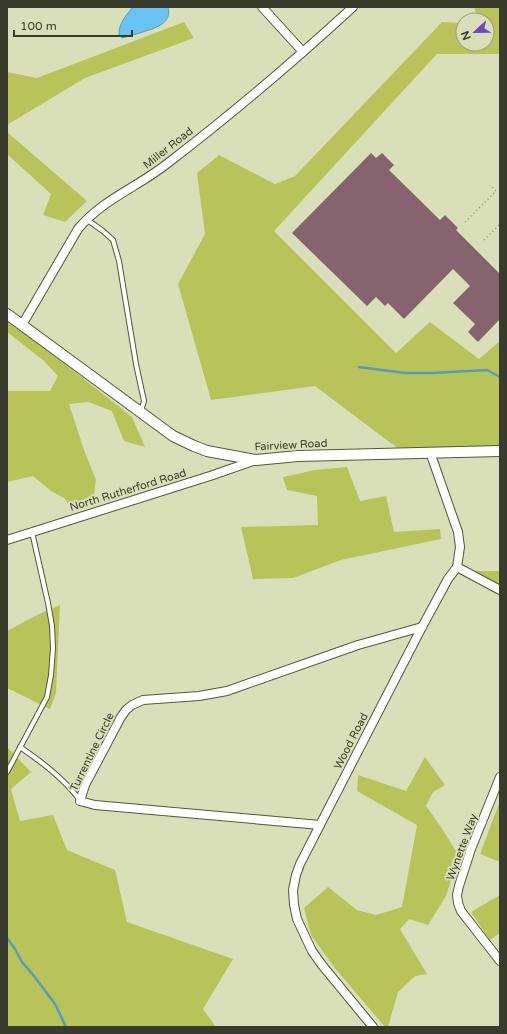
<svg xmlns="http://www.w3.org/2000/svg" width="507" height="1034" viewBox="0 0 507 1034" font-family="'Varela Round',sans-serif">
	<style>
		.green { fill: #b8c45a }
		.water { fill: #6ac3f4; stroke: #5b9ab8 }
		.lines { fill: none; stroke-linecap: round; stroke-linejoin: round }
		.stream { stroke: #5b9ab8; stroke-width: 2.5 }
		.building { fill: #87626f }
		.service-casing { stroke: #535836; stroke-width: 6 }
		.minor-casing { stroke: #535836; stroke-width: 10 }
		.tertiary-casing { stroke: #535836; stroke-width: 12 }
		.path { stroke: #8a8f74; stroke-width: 1.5; stroke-dasharray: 1 3; stroke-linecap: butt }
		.service { stroke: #fff; stroke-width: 4 }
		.minor { stroke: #fff; stroke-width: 8 }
		.tertiary { stroke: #fff; stroke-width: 10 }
		.labels { text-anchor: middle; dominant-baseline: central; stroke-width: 4; stroke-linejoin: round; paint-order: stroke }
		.street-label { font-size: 11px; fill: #393c2c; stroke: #d9e0b9 }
	</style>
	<rect width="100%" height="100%" fill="#d9e0b9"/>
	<g class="green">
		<polygon points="474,7 500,7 500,54 437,54 274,231 396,353 430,322 479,359 500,341 500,449 400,450 315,386 211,400 178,284 205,234 197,173 219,155 275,184 295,176 442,22 463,23 463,44 487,44 487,20 478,20"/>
		<polygon points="184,22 194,38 85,78 7,125 7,72 37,78"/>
		<polygon points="7,132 87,201 65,222 43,215 51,194 7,154"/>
		<polygon points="7,319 51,353 132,417 145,447 124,441 112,411 88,402 69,404 84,450 96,480 93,502 73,510 64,498 51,491 33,476 7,482 7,391 50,391 58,376 43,360 7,332"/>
		<polygon points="347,467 360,501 386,496 394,532 440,529 441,539 341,560 293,578 253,579 241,527 318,525 317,496 287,490 283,477 315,470"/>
		<polygon points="464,571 500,571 500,595"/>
		<polygon points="60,605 56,693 50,709 7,688 7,631 37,615"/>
		<polygon points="7,747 31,772 11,789 20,821 53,815 67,850 115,870 127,922 233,959 203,1009 216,1027 7,1027"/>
		<polygon points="425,757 445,785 433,792 426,806 441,827 459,856 446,896 428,925 409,919 400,929 427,974 415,976 398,992 388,1027 385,1027 334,967 311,935 304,908 328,887 357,910 376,915 402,907 417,825 357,791 358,775 406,791"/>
		<polygon points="500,801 500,862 480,854"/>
		<polygon points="500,895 500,933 490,940 471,912"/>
	</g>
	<path class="water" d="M135 7H168C170 13 168 20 162 24 156 29 130 36 122 38L119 35C119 23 125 17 132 8Z"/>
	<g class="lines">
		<g class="stream">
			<polyline points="359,367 405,373 432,373 487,370 500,377"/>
			<polyline points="7,938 15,949 22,962 34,976 55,1004 66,1027"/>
		</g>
	</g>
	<polygon class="building" points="371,153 376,158 382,153 394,165 389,170 440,220 445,215 458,228 456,230 500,274 500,319 478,342 468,332 475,324 453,303 470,286 453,269 404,319 388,303 385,306 376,297 367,306 292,233"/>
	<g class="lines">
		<g class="service-casing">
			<g id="service">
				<polyline points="86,219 103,231 113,240 119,261 136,364 144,401 141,411"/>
				<path d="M20 747C43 763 63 778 80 800"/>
				<polyline points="7,772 47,697 51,675 53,648 52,626 48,603 32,532"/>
			</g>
		</g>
		<g class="minor-casing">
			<g id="minor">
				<polyline points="262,7 303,52"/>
				<path d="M22 325 78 229C103 199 138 187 168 163 232 114 293 62 353 7"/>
				<polyline points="7,540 210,476 256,460"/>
				<polyline points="457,567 500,590"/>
				<polyline points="500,777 471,849 459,886 457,895 458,903 461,911 500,961"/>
				<polyline points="320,825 95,805 80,801 85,785 121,717 126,710 132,705 143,700 199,696 227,691 358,645 422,627"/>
				<polyline points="373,1027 322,965 312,951 297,919 294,905 293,890 296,875 300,864 320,825 422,627 448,579 457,567 460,547 458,532 430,452"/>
			</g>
		</g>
		<g class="tertiary-casing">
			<polyline id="tertiary" points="7,314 173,436 194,446 207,451 256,460 298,456 500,451"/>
		</g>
		<g class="path">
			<polyline points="465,222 496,191 490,185"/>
			<polyline points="484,240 500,224"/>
		</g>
		<use href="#service" class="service"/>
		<use href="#minor" class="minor"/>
		<use href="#tertiary" class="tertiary"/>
	</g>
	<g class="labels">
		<g class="street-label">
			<text transform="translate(168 148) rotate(-38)">Miller Road</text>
			<text transform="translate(291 445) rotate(-3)">Fairview Road</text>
			<text transform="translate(128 490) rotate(-17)">North Rutherford Road</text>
			<text transform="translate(351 741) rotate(-63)">Wood Road</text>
			<text transform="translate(92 752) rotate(-64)">Turrentine Circle</text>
			<text transform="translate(462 847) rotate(-70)">Wynette Way</text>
		</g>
	</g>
	<rect width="507" height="1034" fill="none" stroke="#393c2c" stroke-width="16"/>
	<g transform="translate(475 32) rotate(248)"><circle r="19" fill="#d9e0b9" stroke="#999e81"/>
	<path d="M0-3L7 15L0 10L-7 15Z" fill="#7047bf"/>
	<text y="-6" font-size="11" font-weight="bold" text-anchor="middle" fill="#393c2c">N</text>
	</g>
	<path d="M14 30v6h118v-6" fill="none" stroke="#393c2c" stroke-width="2"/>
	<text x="20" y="30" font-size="12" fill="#393c2c" stroke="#d9e0b9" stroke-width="3" paint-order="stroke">100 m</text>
</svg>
